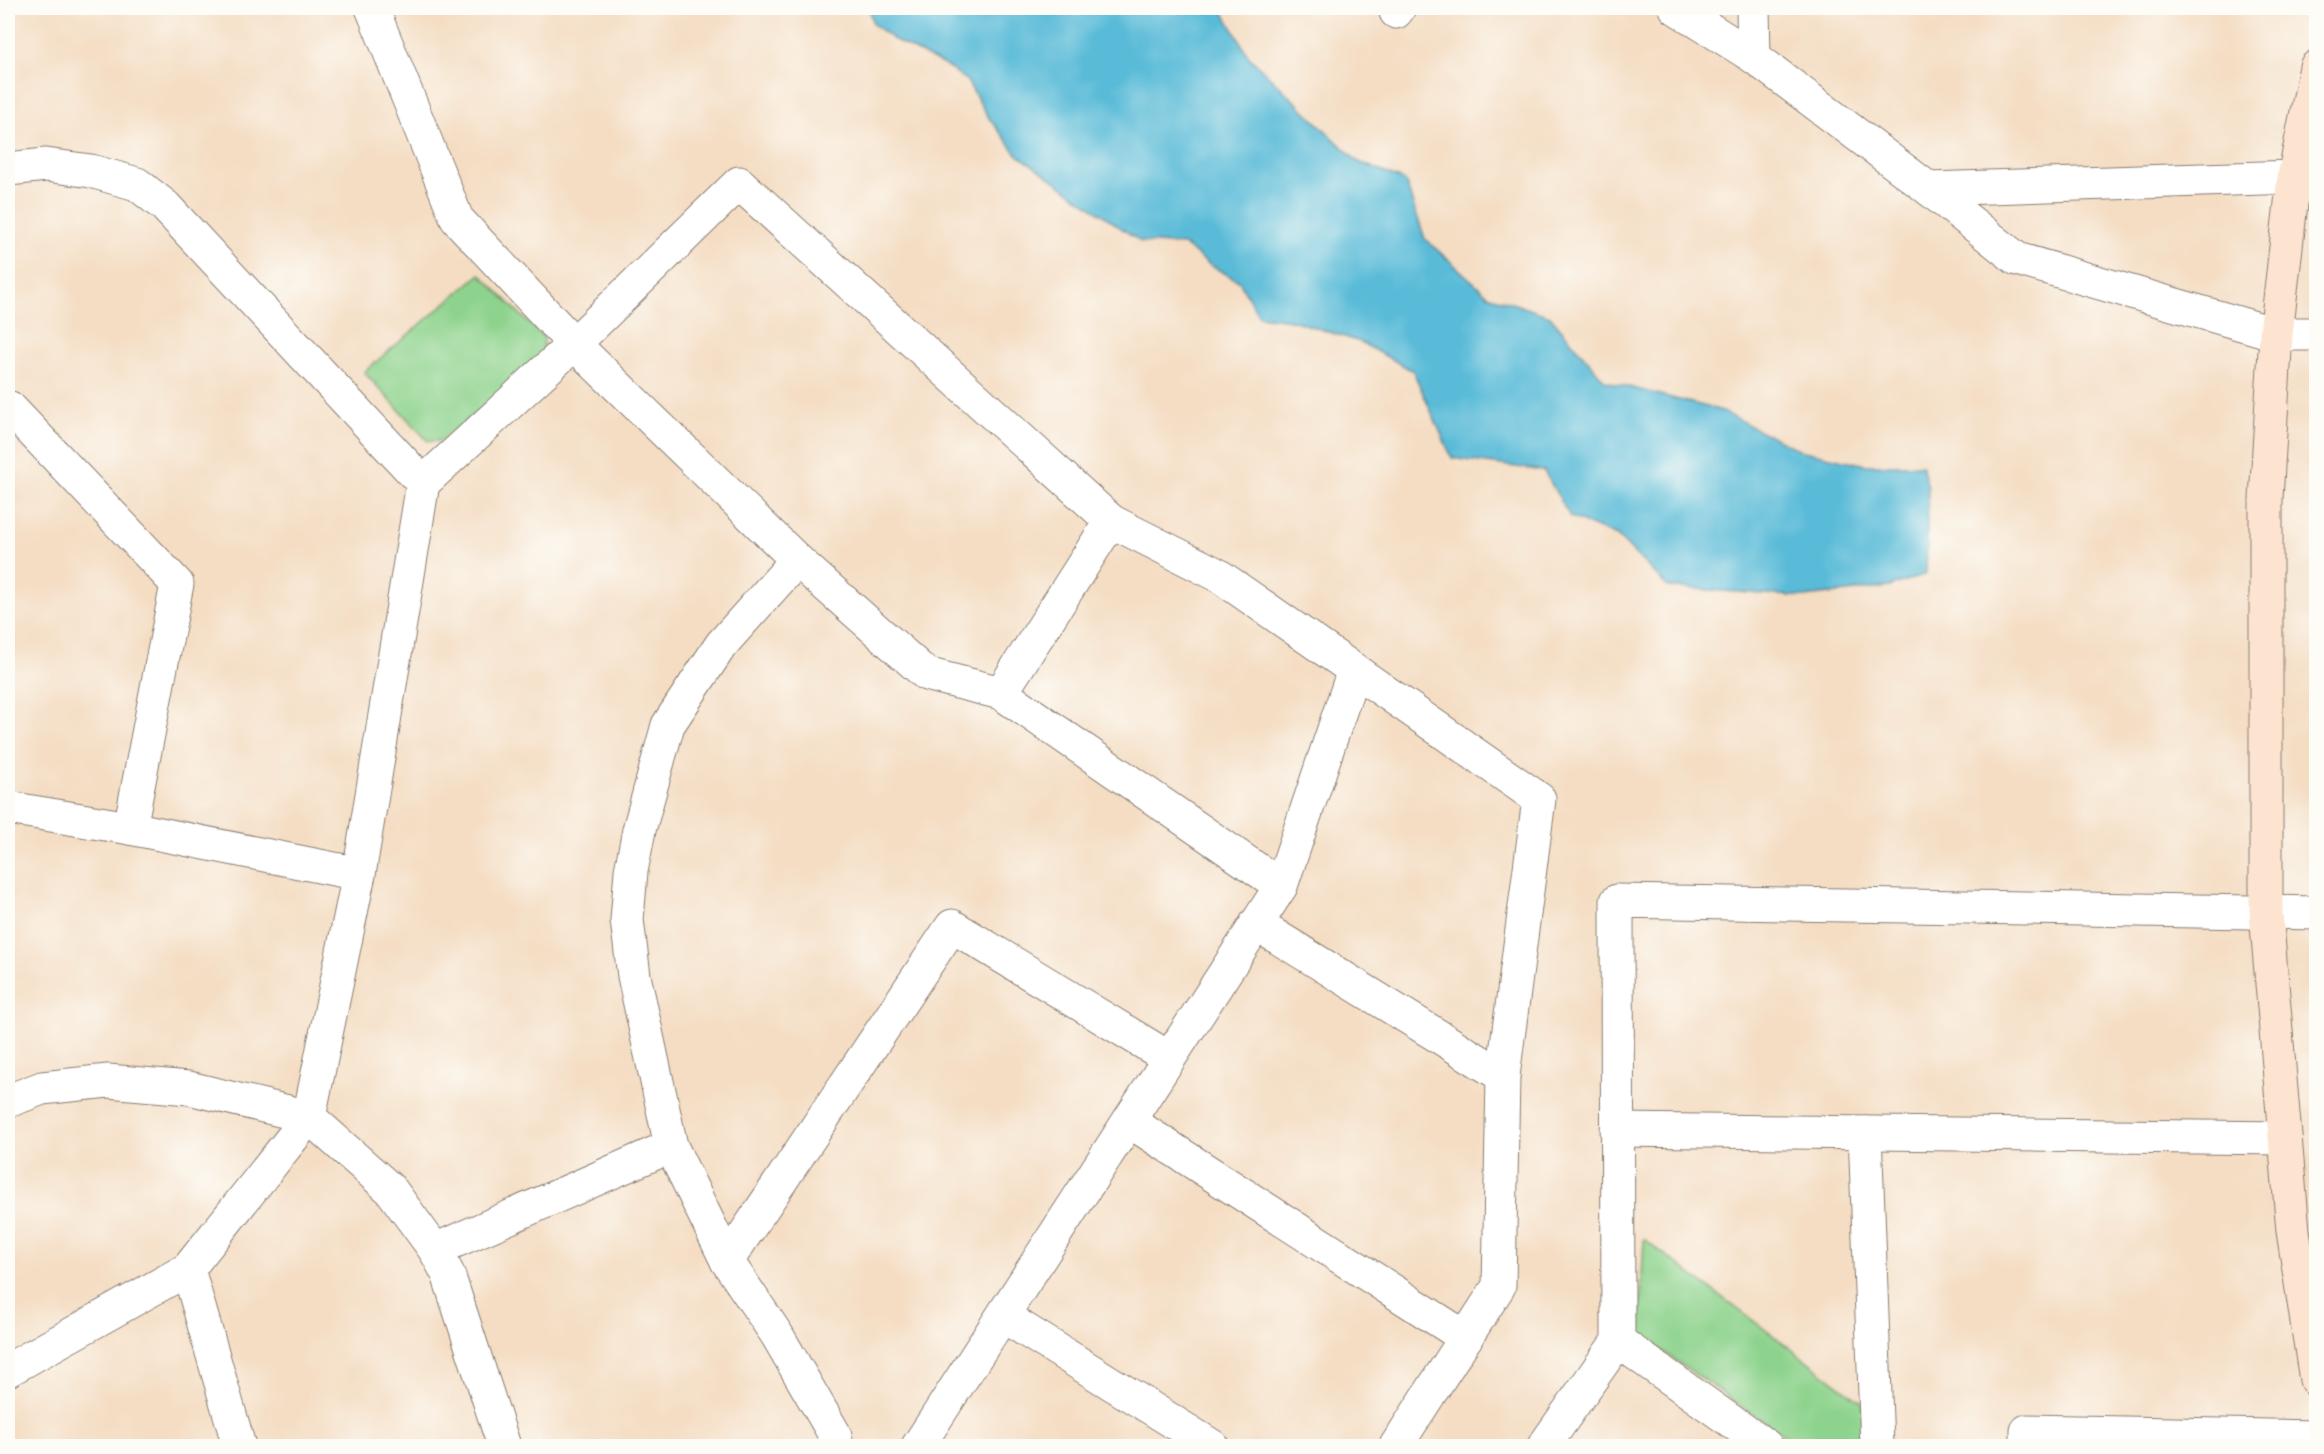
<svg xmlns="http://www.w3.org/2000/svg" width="2324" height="1454" viewBox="0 0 2324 1454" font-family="'Balsamiq Sans',sans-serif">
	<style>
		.green { fill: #8ed38d; stroke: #557854; stroke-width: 1.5 }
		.water { fill: #5abbd8; stroke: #3b6c7a; stroke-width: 1.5 }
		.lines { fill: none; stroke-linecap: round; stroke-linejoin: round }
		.street-casing { stroke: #887c70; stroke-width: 35 }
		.secondary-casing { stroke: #887c70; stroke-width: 35 }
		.street { stroke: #fff; stroke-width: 33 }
		.secondary { stroke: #fde4d1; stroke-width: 33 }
	</style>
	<rect width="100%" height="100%" fill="#fdfcf7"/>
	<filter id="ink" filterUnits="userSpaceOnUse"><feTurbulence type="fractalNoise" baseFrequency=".0167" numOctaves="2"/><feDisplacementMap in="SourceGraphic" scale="12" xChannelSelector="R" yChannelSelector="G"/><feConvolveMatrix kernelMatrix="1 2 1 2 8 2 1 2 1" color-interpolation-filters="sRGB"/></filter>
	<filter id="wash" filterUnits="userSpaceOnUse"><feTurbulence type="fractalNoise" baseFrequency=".008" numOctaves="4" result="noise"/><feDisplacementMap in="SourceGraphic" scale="24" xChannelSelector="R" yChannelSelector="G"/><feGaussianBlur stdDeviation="1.35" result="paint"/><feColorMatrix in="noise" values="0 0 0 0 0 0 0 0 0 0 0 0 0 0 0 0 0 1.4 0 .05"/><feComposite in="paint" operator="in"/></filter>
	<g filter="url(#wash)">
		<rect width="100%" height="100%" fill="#f4ddc3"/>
		<g class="green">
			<polygon points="480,274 544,338 543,359 441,441 428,441 364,372"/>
			<polygon points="1644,1239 1862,1402 1865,1446 1799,1446 1639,1335"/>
		</g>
		<polygon class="water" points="869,8 1221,8 1249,57 1357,161 1405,181 1425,239 1488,295 1550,316 1605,381 1719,410 1799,450 1867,465 1922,465 1928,487 1926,574 1889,587 1805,597 1668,587 1617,536 1570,517 1544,471 1452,458 1413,371 1360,342 1292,320 1259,316 1239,281 1210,265 1184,245 1141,242 1018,155 989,118 967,81 948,67 893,39 873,24"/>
	</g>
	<g filter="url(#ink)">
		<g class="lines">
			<g class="street-casing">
				<g id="street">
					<polyline points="372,8 457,219 574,344 797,560 926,674 1001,693 1281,886 918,1446"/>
					<polyline points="1676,8 1754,57"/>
					<polyline points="1753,8 1754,57 1929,189 2294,177"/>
					<polyline points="1396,12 1399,8"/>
					<polyline points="8,169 46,165 91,171 137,184 165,206 423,483"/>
					<polyline points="1929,189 2017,259 2276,334 2316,334"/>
					<polyline points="8,408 10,408 177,584 130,828"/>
					<polyline points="797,560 721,645 668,725 639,830 631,871 627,920 634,976 671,1146 727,1261 777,1335 835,1435 837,1446"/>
					<polyline points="1001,693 1111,521"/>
					<polyline points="8,808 130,828 359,874"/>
					<polyline points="1281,886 1354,670"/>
					<polyline points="1256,924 1503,1076 1499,1286 1396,1446"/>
					<polyline points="8,1101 42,1088 108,1081 189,1088 309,1117 391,1190 435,1250 448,1274 504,1446"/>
					<polyline points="1129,1121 1466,1338"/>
					<polyline points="1617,1130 2285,1138"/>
					<polyline points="1865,1133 1877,1446"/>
					<polyline points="435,1250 671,1146"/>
					<polyline points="727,1261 952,926 1169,1058"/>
					<polyline points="188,1269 239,1446"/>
					<polyline points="1003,1316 1212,1446"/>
					<polyline points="1618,1341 1766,1446"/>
					<polyline points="8,1370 188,1269 309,1117 359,874 423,483 574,344 739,183 1111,521 1218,575 1539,799 1503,1076"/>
					<polyline points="1544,1446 1618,1341 1617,901 2316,913"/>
					<polyline points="2027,1446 2027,1431 2316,1437"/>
				</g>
			</g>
			<g class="secondary-casing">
				<polyline id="secondary" points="2316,67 2294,177 2276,334 2266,499 2266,913 2293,1231 2316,1380"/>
			</g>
			<use href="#street" class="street"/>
			<use href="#secondary" class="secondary"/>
		</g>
	</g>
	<rect width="2324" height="1454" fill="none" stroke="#fdfcf7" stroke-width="30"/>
</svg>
